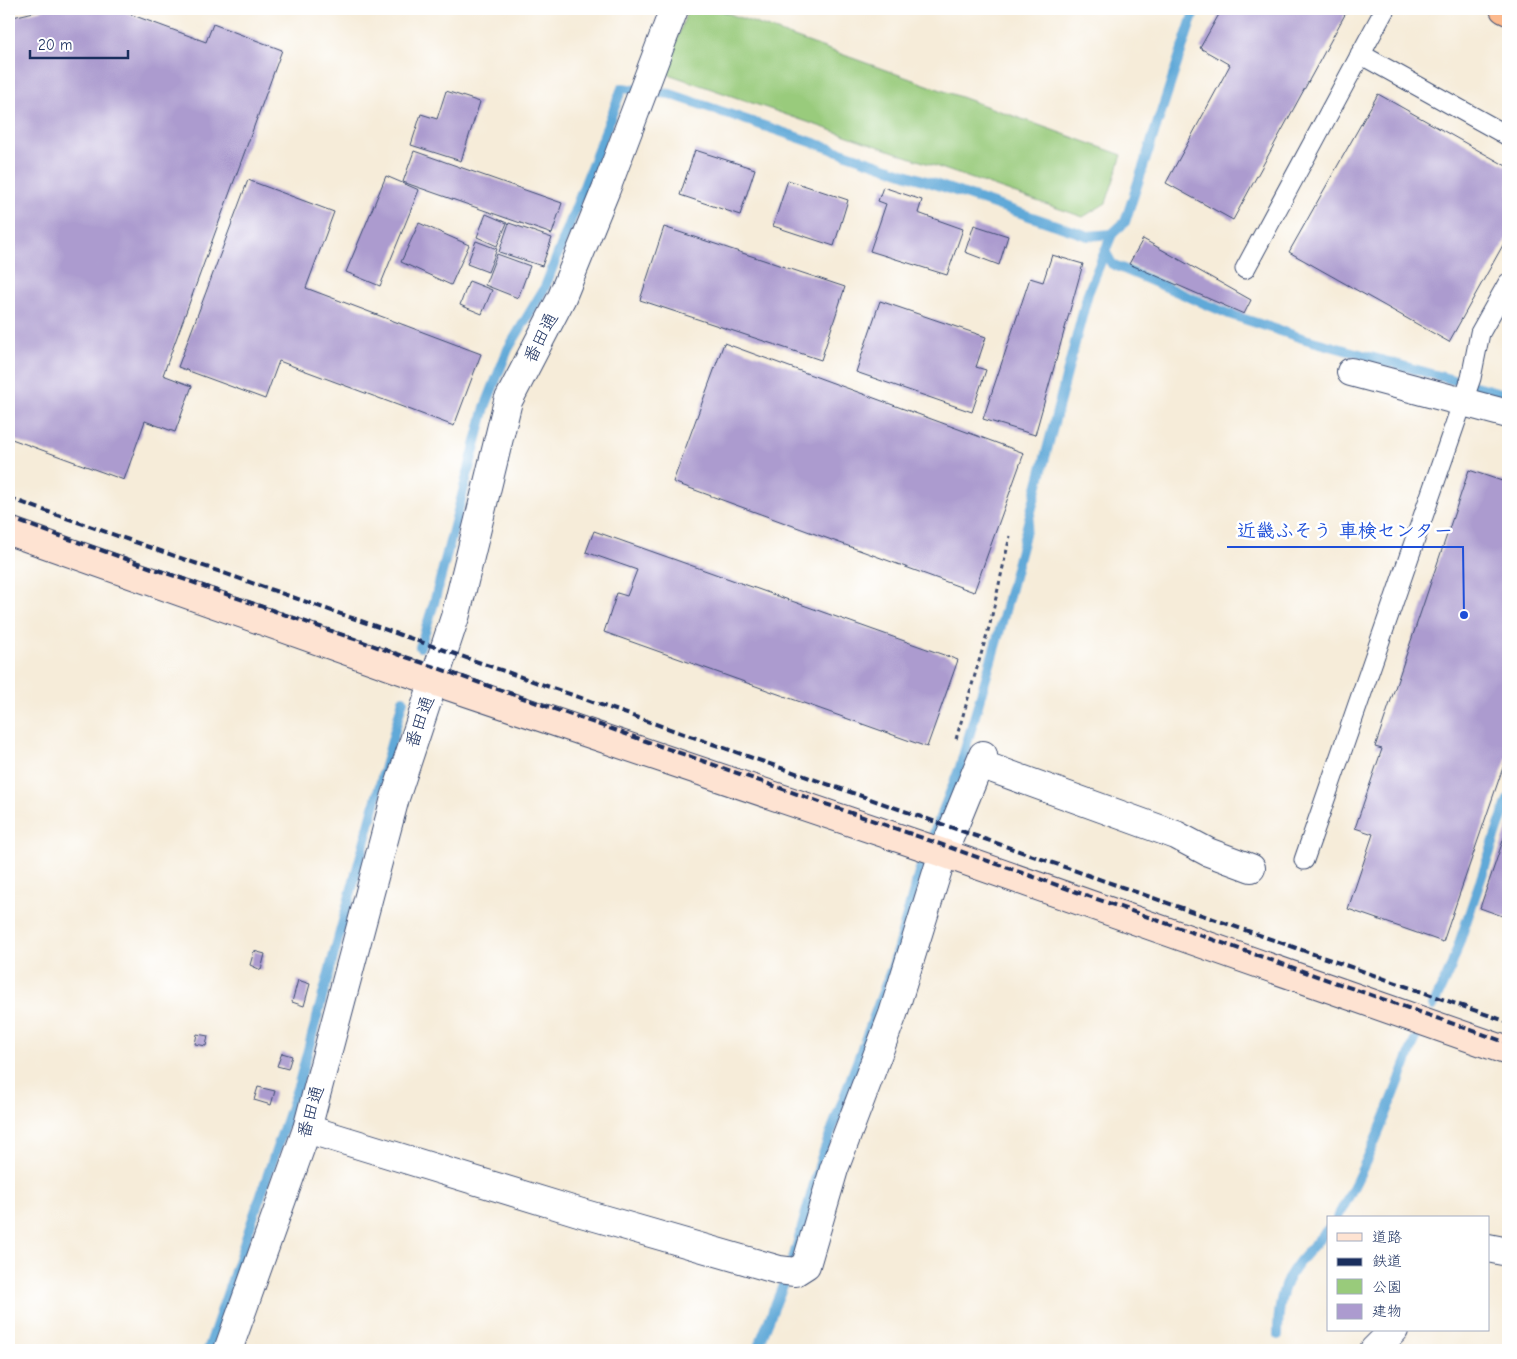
<svg xmlns="http://www.w3.org/2000/svg" width="1517" height="1359" viewBox="0 0 1517 1359" font-family="'Comic Neue','Klee One',sans-serif">
	<style>
		.green { fill: #99cb7b; stroke: #5a7d6c }
		.lines { fill: none; stroke-linecap: round; stroke-linejoin: round }
		.stream { stroke: #61a9d8; stroke-width: 10 }
		.building { fill: #ac9bcf }
		.lane-casing { stroke: #3c4b70; stroke-width: 21 }
		.street-casing { stroke: #3c4b70; stroke-width: 30 }
		.secondary-casing { stroke: #3c4b70; stroke-width: 30 }
		.highway-casing { stroke: #3c4b70; stroke-width: 30 }
		.path { stroke: #3c4b70; stroke-width: 3; stroke-dasharray: 4 4; stroke-linecap: butt }
		.lane { stroke: #fff; stroke-width: 19 }
		.street { stroke: #fff; stroke-width: 28 }
		.secondary { stroke: #fee3d2; stroke-width: 28 }
		.highway { stroke: #fcba8e; stroke-width: 28 }
		.rail { stroke: #1b2f5e; stroke-width: 4; stroke-dasharray: 8 4; stroke-linecap: butt }
		.labels { text-anchor: middle; dominant-baseline: central; stroke-width: 5; stroke-linejoin: round; paint-order: stroke }
		.street-label { font-size: 18px; fill: #1b2f5e; stroke: #fff }
		.leader { fill: none; stroke: #1d4ed8; stroke-width: 2 }
		.callout-dot { fill: #1d4ed8; stroke: #fff; stroke-width: 2 }
		.callout-label { font-size: 19px; text-anchor: middle; font-weight: bold; fill: #1d4ed8; stroke: #fff; stroke-width: 5; stroke-linejoin: round; paint-order: stroke }
	</style>
	<rect width="100%" height="100%" fill="#fff"/>
	<filter id="ink" filterUnits="userSpaceOnUse"><feTurbulence type="fractalNoise" baseFrequency=".02" numOctaves="2"/><feDisplacementMap in="SourceGraphic" scale="10" xChannelSelector="R" yChannelSelector="G"/><feConvolveMatrix kernelMatrix="1 2 1 2 8 2 1 2 1" color-interpolation-filters="sRGB"/></filter>
	<filter id="wash" filterUnits="userSpaceOnUse"><feTurbulence type="fractalNoise" baseFrequency=".0096" numOctaves="4" result="noise"/><feDisplacementMap in="SourceGraphic" scale="20" xChannelSelector="R" yChannelSelector="G"/><feGaussianBlur stdDeviation="1.12" result="paint"/><feColorMatrix in="noise" values="0 0 0 0 0 0 0 0 0 0 0 0 0 0 0 0 0 1.4 0 .05"/><feComposite in="paint" operator="in"/></filter>
	<g filter="url(#wash)">
		<rect width="100%" height="100%" fill="#f6ecd9"/>
		<polygon class="green" points="688,9 716,9 1122,155 1106,203 1083,217 665,73"/>
		<g class="lines">
			<g class="stream">
				<polyline points="1106,253 1112,264 1229,314 1305,339 1508,395"/>
				<polyline points="420,647 434,603 485,407 508,349 545,287 622,88 670,94 1088,236 1112,234 1125,222 1195,9"/>
				<polyline points="1433,1006 1451,967 1508,799"/>
				<path d="M1337 1218C1369 1162 1392 1100 1415 1040"/>
				<path d="M1278 1335C1278 1278 1293 1269 1328 1229"/>
				<polyline points="208,1350 299,1083 403,700"/>
				<polyline points="757,1350 792,1263 821,1159 893,965 920,869 960,767 1001,626 1088,293 1112,234"/>
			</g>
		</g>
		<g id="blocks">
			<g class="building">
				<polygon points="46,9 116,9 206,42 213,24 282,50 163,375 192,386 175,432 145,421 124,480 9,438 9,18"/>
				<polygon points="1222,9 1348,9 1233,220 1166,183 1230,65 1200,48"/>
				<polygon points="446,91 480,102 461,161 411,145 421,114 437,119"/>
				<polygon points="1378,94 1508,167 1508,236 1449,342 1289,252"/>
				<polygon points="695,150 755,169 740,215 680,195"/>
				<polygon points="414,151 562,203 552,234 403,182"/>
				<polygon points="386,176 419,190 380,286 346,272"/>
				<polygon points="248,180 334,212 306,288 481,354 454,426 279,361 265,399 178,367"/>
				<polygon points="788,180 848,200 834,246 773,226"/>
				<polygon points="883,187 922,200 918,213 963,229 947,275 870,251 886,204 878,201"/>
				<polygon points="486,214 507,223 497,246 477,237"/>
				<polygon points="419,223 469,245 451,285 401,262"/>
				<polygon points="509,223 552,238 542,266 499,252"/>
				<polygon points="974,225 1008,236 999,265 965,252"/>
				<polygon points="664,227 845,287 821,360 640,300"/>
				<polygon points="1143,239 1251,300 1244,314 1129,264"/>
				<polygon points="476,241 497,249 488,272 467,264"/>
				<polygon points="497,254 530,266 518,298 485,285"/>
				<polygon points="1052,255 1083,264 1035,435 983,419 1030,278 1043,282"/>
				<polygon points="469,281 492,290 482,314 460,305"/>
				<polygon points="880,301 986,337 976,367 986,370 972,412 856,372"/>
				<polygon points="724,343 1024,453 974,592 673,482"/>
				<polygon points="1469,470 1508,483 1508,753 1443,942 1348,909 1373,834 1355,828 1382,749 1375,747"/>
				<polygon points="594,531 958,660 927,747 604,632 617,593 627,596 637,570 586,552"/>
				<polygon points="1508,826 1508,918 1480,908"/>
				<polygon points="254,951 265,954 261,970 250,965"/>
				<polygon points="298,980 310,984 304,1006 292,1002"/>
				<polygon points="197,1034 208,1036 206,1046 195,1044"/>
				<polygon points="282,1053 292,1056 288,1069 277,1066"/>
				<polygon points="258,1087 275,1091 271,1105 254,1100"/>
			</g>
		</g>
	</g>
	<g filter="url(#ink)">
		<use href="#blocks" fill-opacity="0" stroke="#3c4b70" stroke-width="1"/>
		<g class="lines">
			<g class="lane-casing">
				<g id="lane">
					<polyline points="1360,54 1508,136"/>
					<polyline points="1245,269 1385,9"/>
					<polyline points="1304,860 1471,378 1480,333 1508,283"/>
				</g>
			</g>
			<g class="street-casing">
				<g id="street">
					<polyline points="1351,372 1508,414"/>
					<polyline points="980,764 1176,835 1208,852 1251,868"/>
					<polyline points="307,1129 585,1214 779,1270 795,1272 806,1265 834,1169 893,1014 943,853 983,755"/>
					<polyline points="1488,1248 1508,1252"/>
					<polyline points="228,1350 307,1129 395,798 456,614 508,401 562,297 606,189 674,9"/>
					<polyline points="1374,1350 1394,1330"/>
				</g>
			</g>
			<g class="secondary-casing">
				<polyline id="secondary" points="9,531 404,671 943,853 1508,1051"/>
			</g>
			<g class="highway-casing">
				<polyline id="highway" points="1504,9 1508,11"/>
			</g>
			<polyline class="path" points="956,739 990,624 1010,536"/>
			<use href="#lane" class="lane"/>
			<use href="#street" class="street"/>
			<use href="#secondary" class="secondary"/>
			<use href="#highway" class="highway"/>
			<g class="rail">
				<polyline points="9,498 1508,1022"/>
				<polyline points="9,518 1508,1043"/>
			</g>
		</g>
	</g>
	<g class="labels">
		<g class="street-label">
			<text transform="translate(541 338) rotate(-63)">番田通</text>
			<text transform="translate(420 722) rotate(-71)">番田通</text>
			<text transform="translate(311 1112) rotate(-74)">番田通</text>
		</g>
	</g>
	<path class="leader" d="M1464 615L1463 547H1227"/>
	<circle class="callout-dot" cx="1464" cy="615" r="5"/>
	<g class="callout-label">
		<text x="1345" y="537">近畿ふそう 車検センター</text>
	</g>
	<rect width="1517" height="1359" fill="none" stroke="#fff" stroke-width="30"/>
	<rect x="1327" y="1216" width="162" height="115" fill="#ffffff" stroke="#a4acbf"/>
	<rect x="1337" y="1233" width="25" height="8" fill="#fee3d2" stroke="#a4acbf"/>
	<text x="1372" y="1242" font-size="15" fill="#1b2f5e">道路</text>
	<rect x="1337" y="1258" width="25" height="8" fill="#1b2f5e" stroke="#a4acbf"/>
	<text x="1372" y="1266" font-size="15" fill="#1b2f5e">鉄道</text>
	<rect x="1337" y="1279" width="25" height="15" fill="#99cb7b" stroke="#a4acbf"/>
	<text x="1372" y="1292" font-size="15" fill="#1b2f5e">公園</text>
	<rect x="1337" y="1304" width="25" height="15" fill="#ac9bcf" stroke="#a4acbf"/>
	<text x="1372" y="1316" font-size="15" fill="#1b2f5e">建物</text>
	<path d="M30 50v8h98v-8" fill="none" stroke="#1b2f5e" stroke-width="2.5"/>
	<text x="38" y="50" font-size="15" fill="#1b2f5e" stroke="#ffffff" stroke-width="4" paint-order="stroke">20 m</text>
</svg>
